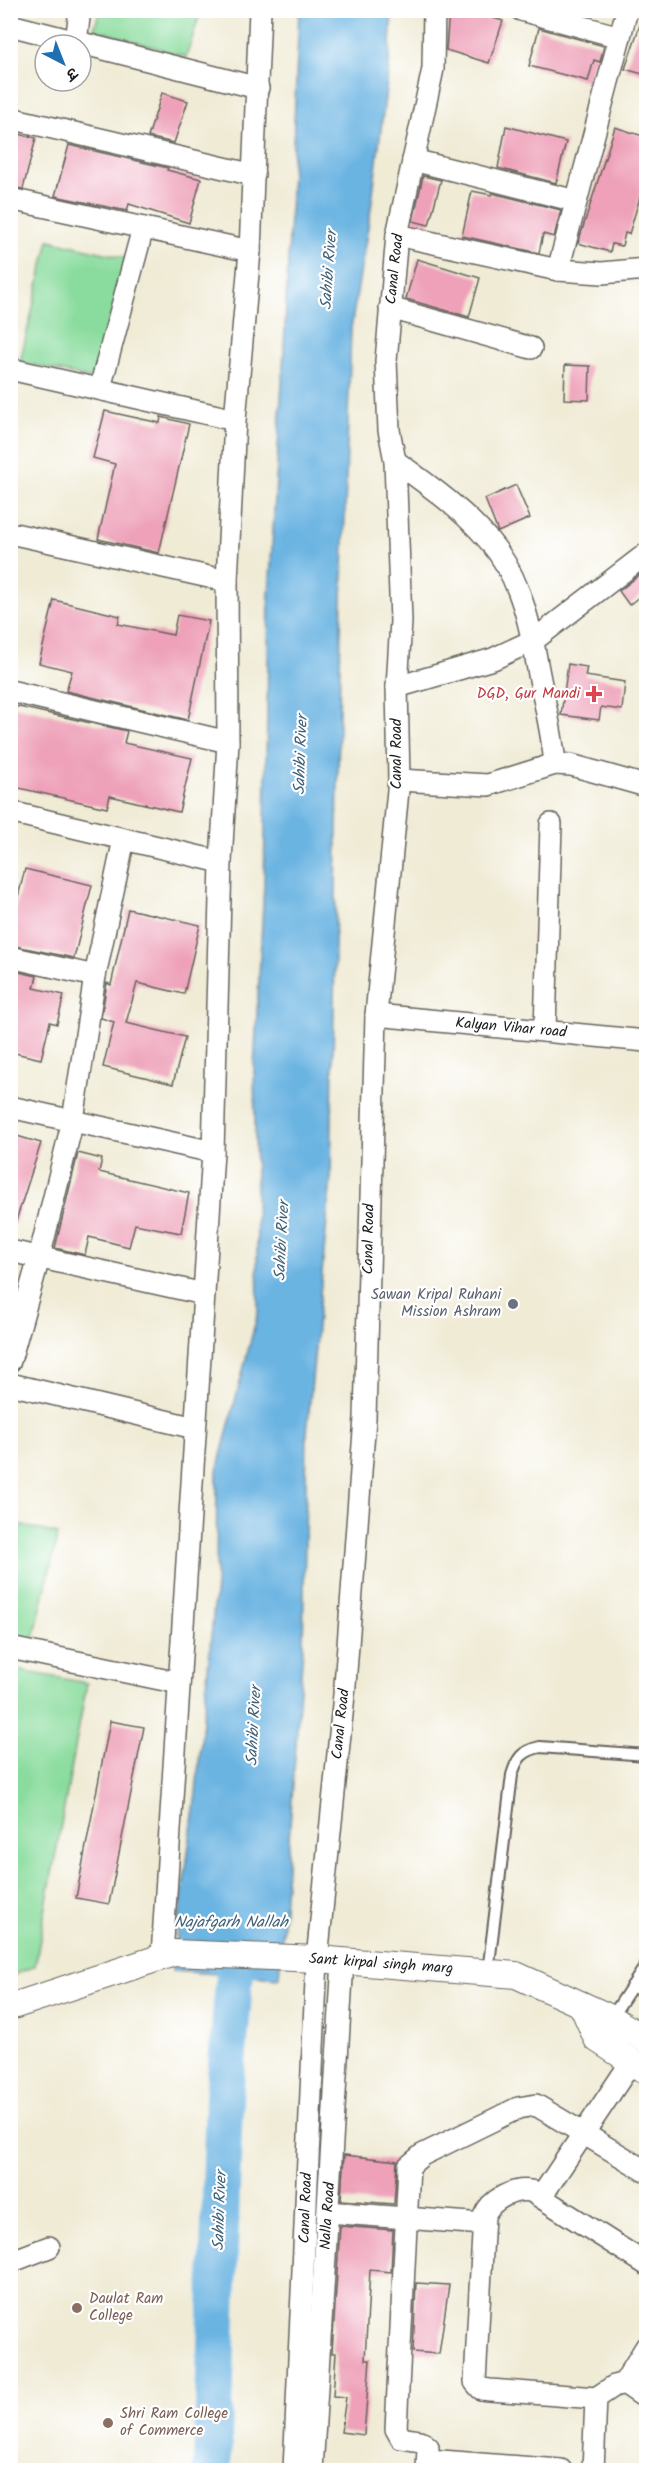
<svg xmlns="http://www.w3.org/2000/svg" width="657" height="2481" viewBox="0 0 657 2481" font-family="Kalam,'Playpen Sans Deva',sans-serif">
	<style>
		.green { fill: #89dc9d; stroke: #527c5c; stroke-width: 1.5 }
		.water { fill: #6ab4e2; stroke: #43687f; stroke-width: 1.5 }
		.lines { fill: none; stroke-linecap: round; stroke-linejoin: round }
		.river { stroke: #6ab4e2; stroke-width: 38 }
		.building { fill: #eea1b9 }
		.service-casing { stroke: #66645d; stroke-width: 14 }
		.minor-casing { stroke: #66645d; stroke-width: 24 }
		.tertiary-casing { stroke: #66645d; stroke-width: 28 }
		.service { stroke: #fff; stroke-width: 10 }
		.minor { stroke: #fff; stroke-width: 21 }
		.tertiary { stroke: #fff; stroke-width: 26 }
		.health-dot { fill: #e0444e; stroke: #fff; stroke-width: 2 }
		.worship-dot { fill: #6b7280; stroke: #fff; stroke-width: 2 }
		.education-dot { fill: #8d6e63; stroke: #fff; stroke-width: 2 }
		.labels { text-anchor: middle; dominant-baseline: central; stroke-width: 4.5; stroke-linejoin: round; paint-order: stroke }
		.street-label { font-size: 15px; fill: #1c1c1c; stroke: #fff }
		.health-label { font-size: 15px; fill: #be3a42; stroke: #fff; text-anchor: end }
		.worship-label { font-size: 15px; fill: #5b616d; stroke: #fff; text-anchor: end }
		.education-label { font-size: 15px; fill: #785e54; stroke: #fff; text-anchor: start }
		.water-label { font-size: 16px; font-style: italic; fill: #3f6075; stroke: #fff }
	</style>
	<rect width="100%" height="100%" fill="#fff"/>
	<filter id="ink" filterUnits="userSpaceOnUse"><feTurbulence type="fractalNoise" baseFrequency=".0167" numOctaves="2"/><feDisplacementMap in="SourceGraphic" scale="12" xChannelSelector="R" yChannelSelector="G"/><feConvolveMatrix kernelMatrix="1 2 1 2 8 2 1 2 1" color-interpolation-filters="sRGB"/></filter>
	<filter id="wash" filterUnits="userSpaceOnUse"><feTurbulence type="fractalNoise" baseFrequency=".008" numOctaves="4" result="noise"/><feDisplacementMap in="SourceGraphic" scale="24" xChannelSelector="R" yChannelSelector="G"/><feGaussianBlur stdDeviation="1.35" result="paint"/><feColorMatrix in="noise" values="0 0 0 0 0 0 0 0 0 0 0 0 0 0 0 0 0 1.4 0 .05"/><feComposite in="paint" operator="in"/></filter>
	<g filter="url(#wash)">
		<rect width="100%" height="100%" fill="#f0ebd5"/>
		<g class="green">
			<polygon points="100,10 201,10 201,11 186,57 94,29"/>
			<polygon points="49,240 126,258 97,380 20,362"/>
			<polygon points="11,1523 58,1534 31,1651 11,1646"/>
			<polygon points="11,1669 87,1683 35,1966 11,1976"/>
		</g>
		<polygon class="water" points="299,11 392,11 389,66 371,209 351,328 340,664 331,1178 307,1433 303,1647 279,1978 172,1971 196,1793 216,1585 217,1471 258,1312 254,1068 264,885 269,595 284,350"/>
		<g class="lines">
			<polyline class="river" points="212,2470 224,2098 239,1926"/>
		</g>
		<g id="blocks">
			<g class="building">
				<polygon points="449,10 468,10 503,21 489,63 446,50"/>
				<polygon points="643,16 646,17 646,75 625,69"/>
				<polygon points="539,28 604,46 600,62 594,60 588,81 529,66"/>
				<polygon points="162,93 188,101 174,143 148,137"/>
				<polygon points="506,126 566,142 556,183 498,168"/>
				<polygon points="615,127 646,137 646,177 629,234 625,233 622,246 612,244 610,252 578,243"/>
				<polygon points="10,132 36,138 23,189 10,187"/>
				<polygon points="69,145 168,168 167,170 201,179 189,223 129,204 127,211 55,196"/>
				<polygon points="423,176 441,180 429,225 413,221"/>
				<polygon points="472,191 492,195 492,193 561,210 554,237 543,234 539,253 462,236"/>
				<polygon points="417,259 480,278 469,317 406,299"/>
				<polygon points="565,365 590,366 589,400 564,399"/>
				<polygon points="105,411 160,423 161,417 189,424 159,553 98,539 115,464 93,458"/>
				<polygon points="516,485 530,518 498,532 485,499"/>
				<polygon points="646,570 646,591 629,605 619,591"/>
				<polygon points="54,600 120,616 118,624 173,635 177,615 209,621 188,720 66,691 72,671 39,663"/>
				<polygon points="568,664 587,667 585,676 625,682 622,710 601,707 599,720 561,715"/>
				<polygon points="10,705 127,731 124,743 192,758 179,812 110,796 107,808 10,786"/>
				<polygon points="25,869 92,885 74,958 10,945 10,928"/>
				<polygon points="128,909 200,925 184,994 137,983 126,1023 185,1037 173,1084 103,1067 114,1022 101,1018 107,983 111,985"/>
				<polygon points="10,970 37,976 34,988 64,995 57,1024 50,1022 41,1059 10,1052"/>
				<polygon points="10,1134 41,1143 14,1227 10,1226"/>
				<polygon points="78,1153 102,1159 99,1172 189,1193 181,1233 135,1224 129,1247 89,1237 85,1255 55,1248"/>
				<polygon points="110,1721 144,1727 109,1904 76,1898"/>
				<polygon points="344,2155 397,2161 394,2204 341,2200"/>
				<polygon points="340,2226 393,2230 391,2272 370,2270 365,2360 370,2360 364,2435 341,2432 346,2397 333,2396 336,2353 332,2353"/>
				<polygon points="416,2283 449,2285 439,2354 413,2352"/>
			</g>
		</g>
	</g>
	<g filter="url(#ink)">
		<use href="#blocks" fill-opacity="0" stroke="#66645d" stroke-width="1.5"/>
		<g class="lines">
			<g class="service-casing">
				<g id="service">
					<path d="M488 1972 512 1775C517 1758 522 1751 540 1747L646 1755"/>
					<polyline points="632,1986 646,1994"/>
					<polyline points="611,2018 646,1965"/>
				</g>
			</g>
			<g class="minor-casing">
				<g id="minor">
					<polyline points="521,10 620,37"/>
					<polyline points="10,25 258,88"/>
					<polyline points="76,42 80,10"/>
					<polyline points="10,118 254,175"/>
					<polyline points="413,160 576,201"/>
					<polyline points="10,199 250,251"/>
					<polyline points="397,235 558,270 602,273 646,269"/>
					<polyline points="558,270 627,10"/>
					<polyline points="390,308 531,348"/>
					<polyline points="10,369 235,420"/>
					<polyline points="100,388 143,228"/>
					<path d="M395 461C431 487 471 515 498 552 522 586 531 629 538 669 544 701 552 731 555 764"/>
					<polyline points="10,533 227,581"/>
					<polyline points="397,687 493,659 534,640 646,554"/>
					<polyline points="10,691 228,742"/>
					<polyline points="399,780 488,785 555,764 571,765 646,786"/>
					<polyline points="10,812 221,862 228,742 227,581 235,420 250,251 260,10"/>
					<polyline points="10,957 95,976"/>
					<polyline points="376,1015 646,1041"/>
					<polyline points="545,1031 551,824"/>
					<polyline points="10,1107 213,1152 162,1956"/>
					<polyline points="213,1152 221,862"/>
					<polyline points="10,1251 204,1294"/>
					<polyline points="10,1361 39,1258 73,1120 95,976 124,839"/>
					<polyline points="10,1384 195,1428"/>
					<polyline points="10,1648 179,1683"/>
					<polyline points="541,2197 632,2061"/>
					<polyline points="328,2212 483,2224"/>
					<polyline points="10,2262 49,2247"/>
					<polyline points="624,2383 646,2398"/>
					<path d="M596 2398 490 2390 481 2389 475 2382 484 2216C491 2199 514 2188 531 2191L646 2264"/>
					<polyline points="428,2460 561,2470"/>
					<polyline points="294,2470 317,1959 345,1685 365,1418 376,1015 399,780 397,687 401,621 395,461 389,430 386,361 397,235 433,69 434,10"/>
					<polyline points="312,2470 343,1961"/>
					<polyline points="427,2470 428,2447 420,2441 401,2438 396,2429 409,2166 422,2155 518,2108 536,2105 646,2171"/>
					<polyline points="593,2470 596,2398 614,2386 624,2383 646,2347"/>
				</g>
			</g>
			<g class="tertiary-casing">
				<g id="tertiary">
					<polyline points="582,2005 597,2039 646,2071"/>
					<polyline points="10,2007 174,1953 317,1959 516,1975 611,2018 646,2040"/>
				</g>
			</g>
			<use href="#service" class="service"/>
			<use href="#minor" class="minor"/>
			<use href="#tertiary" class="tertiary"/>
		</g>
	</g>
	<path class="health-dot" d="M591 685h6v6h6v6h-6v6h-6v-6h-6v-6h6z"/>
	<circle class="worship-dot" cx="513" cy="1304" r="6"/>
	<g class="education-dot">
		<circle cx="77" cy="2308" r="6"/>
		<circle cx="108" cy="2423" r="6"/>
	</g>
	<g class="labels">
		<g class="street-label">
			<text transform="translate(395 269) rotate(-84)">Canal Road</text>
			<text transform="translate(397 754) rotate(-90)">Canal Road</text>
			<text transform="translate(511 1028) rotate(5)">Kalyan Vihar road</text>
			<text transform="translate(369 1239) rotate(-89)">Canal Road</text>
			<text transform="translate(341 1724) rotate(-84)">Canal Road</text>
			<text transform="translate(381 1964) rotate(4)">Sant kirpal singh marg</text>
			<text transform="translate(306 2208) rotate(-88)">Canal Road</text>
			<text transform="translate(328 2216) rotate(-86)">Nalla Road</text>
		</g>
		<g class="health-label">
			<text x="580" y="694">DGD, Gur Mandi</text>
		</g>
		<g class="worship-label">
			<text x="501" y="1295">Sawan Kripal Ruhani<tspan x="501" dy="17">Mission Ashram</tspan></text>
		</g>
		<g class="education-label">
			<text x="89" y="2299">Daulat Ram<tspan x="89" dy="17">College</tspan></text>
			<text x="120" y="2414">Shri Ram College<tspan x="120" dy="17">of Commerce</tspan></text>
		</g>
		<g class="water-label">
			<text transform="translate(329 270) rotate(-86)">Sahibi River</text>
			<text transform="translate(301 755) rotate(-88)">Sahibi River</text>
			<text transform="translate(282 1241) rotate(-87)">Sahibi River</text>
			<text transform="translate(254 1726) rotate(-87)">Sahibi River</text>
			<text x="231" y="1922">Najafgarh Nallah</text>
			<text transform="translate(220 2211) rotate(-88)">Sahibi River</text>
		</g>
	</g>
	<rect width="657" height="2481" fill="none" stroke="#fff" stroke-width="36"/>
	<g transform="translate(63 63) rotate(138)"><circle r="28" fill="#ffffff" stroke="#a4a4a4" stroke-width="1.5"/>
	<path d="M0-4.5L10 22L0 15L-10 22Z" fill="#1f6fb2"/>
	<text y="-9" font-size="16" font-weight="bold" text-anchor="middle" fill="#1c1c1c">उ</text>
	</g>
</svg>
